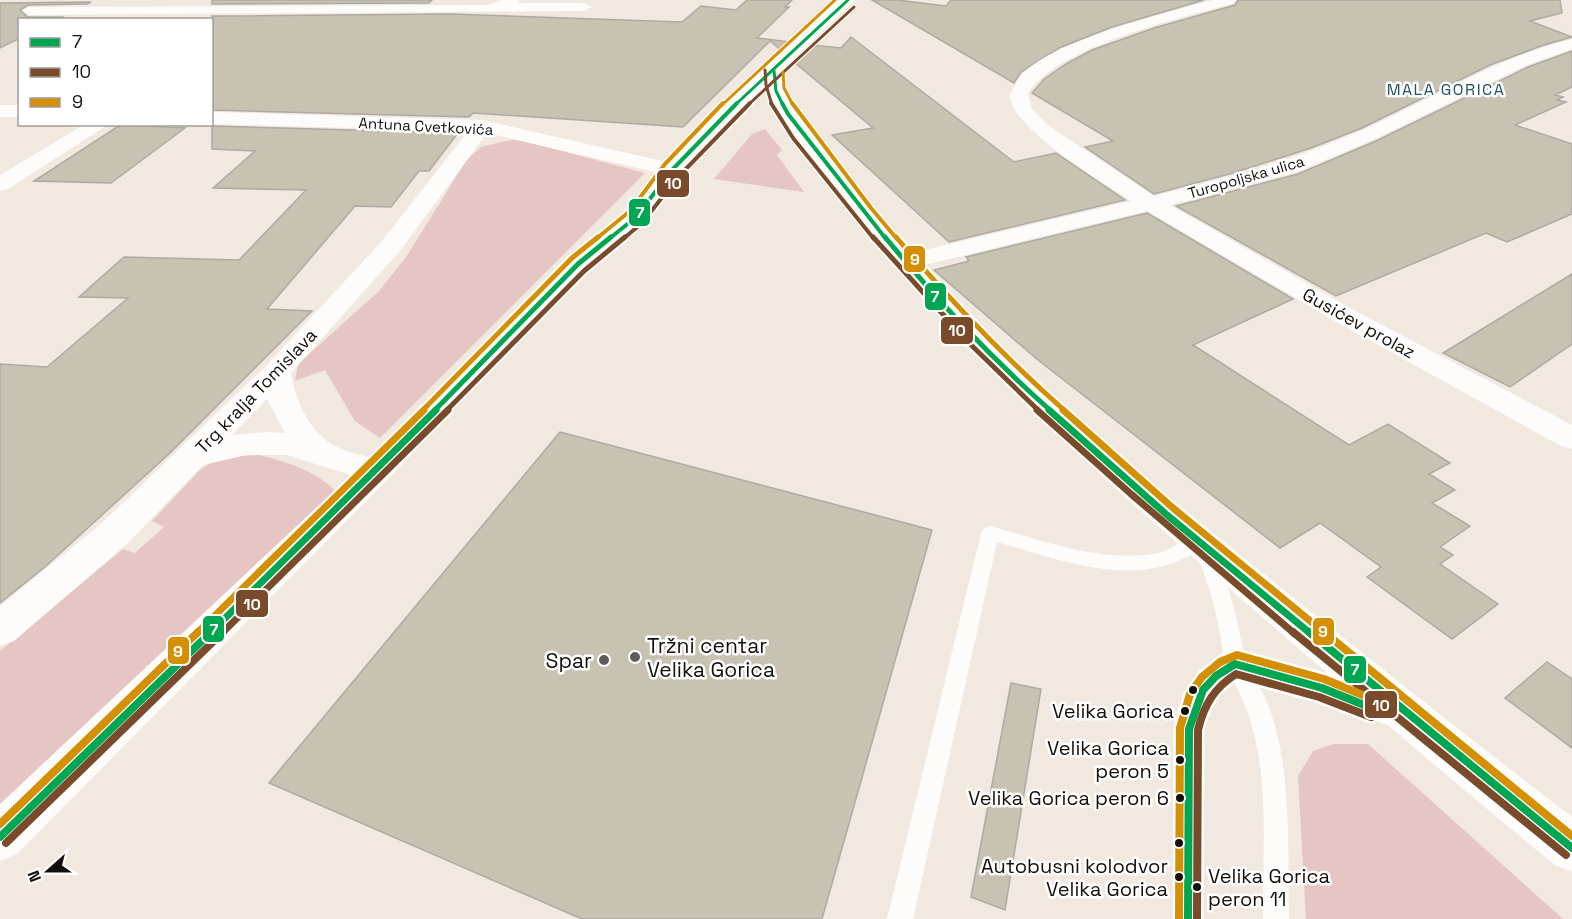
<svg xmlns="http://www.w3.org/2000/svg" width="1572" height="919" viewBox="0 0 1572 919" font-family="'Space Grotesk',sans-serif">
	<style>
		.green { fill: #e5c6c4 }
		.building { fill: #c7c2b2; stroke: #aeaaa2; stroke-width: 1.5 }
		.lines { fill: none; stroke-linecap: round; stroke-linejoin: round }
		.service { fill: #fdfcfa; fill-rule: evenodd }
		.minor { fill: #fdfcfa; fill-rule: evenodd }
		.secondary { fill: #fdfcfa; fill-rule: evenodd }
		.bus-1-far4-casing { stroke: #fff; stroke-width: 5 }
		.bus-1-far3-casing { stroke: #fff; stroke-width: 7 }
		.bus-1-far2-casing { stroke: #fff; stroke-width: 9 }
		.bus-1-far1-casing { stroke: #fff; stroke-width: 11 }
		.bus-1-casing { stroke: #fff; stroke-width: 13 }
		.bus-2-far4-casing { stroke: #fff; stroke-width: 5 }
		.bus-2-far3-casing { stroke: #fff; stroke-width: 7 }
		.bus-2-far2-casing { stroke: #fff; stroke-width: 9 }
		.bus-2-far1-casing { stroke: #fff; stroke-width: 11 }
		.bus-2-casing { stroke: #fff; stroke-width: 13 }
		.bus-3-far4-casing { stroke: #fff; stroke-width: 5 }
		.bus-3-far3-casing { stroke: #fff; stroke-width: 7 }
		.bus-3-far2-casing { stroke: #fff; stroke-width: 9 }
		.bus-3-far1-casing { stroke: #fff; stroke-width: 11 }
		.bus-3-casing { stroke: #fff; stroke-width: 13 }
		.bus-1-far4 { stroke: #00a651; stroke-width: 3 }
		.bus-1-far3 { stroke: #00a651; stroke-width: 4 }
		.bus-1-far2 { stroke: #00a651; stroke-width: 5 }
		.bus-1-far1 { stroke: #00a651; stroke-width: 7 }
		.bus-1 { stroke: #00a651; stroke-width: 8 }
		.bus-2-far4 { stroke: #7a4b2a; stroke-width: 3 }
		.bus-2-far3 { stroke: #7a4b2a; stroke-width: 4 }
		.bus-2-far2 { stroke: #7a4b2a; stroke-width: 5 }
		.bus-2-far1 { stroke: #7a4b2a; stroke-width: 7 }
		.bus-2 { stroke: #7a4b2a; stroke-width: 8 }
		.bus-3-far4 { stroke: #d58f02; stroke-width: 3 }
		.bus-3-far3 { stroke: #d58f02; stroke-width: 4 }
		.bus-3-far2 { stroke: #d58f02; stroke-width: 5 }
		.bus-3-far1 { stroke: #d58f02; stroke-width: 7 }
		.bus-3 { stroke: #d58f02; stroke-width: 8 }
		.poi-dot { fill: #615b55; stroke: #fff; stroke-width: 2 }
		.bus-dot { fill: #140f0a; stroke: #fff; stroke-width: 2 }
		.labels { text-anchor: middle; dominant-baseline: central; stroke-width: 5; stroke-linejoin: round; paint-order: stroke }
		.far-street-label { font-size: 15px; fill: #140f0a; stroke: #fff }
		.far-neighbourhood-label { font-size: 16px; letter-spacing: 1.5px; fill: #215464; stroke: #fff }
		.street-label { font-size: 18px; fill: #140f0a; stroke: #fff }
		.near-bus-label { font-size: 20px; fill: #140f0a; stroke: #fff; text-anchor: end }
		.near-poi-label { font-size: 21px; fill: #140f0a; stroke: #fff; text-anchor: start }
		.line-badge { stroke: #fff; stroke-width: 2 }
		.badge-label { font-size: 16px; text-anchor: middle; font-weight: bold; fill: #fff }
	</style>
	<rect width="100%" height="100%" fill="#f1e8df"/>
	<g class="green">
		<polygon points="765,129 782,150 777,155 804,192 714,179 752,134"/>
		<polygon points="516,139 645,173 380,438 355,421 325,370 295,381 298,364 379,291 406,257 466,161 481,147"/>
		<path d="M260 455C293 464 315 470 340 495L0 822V651L123 549 135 553 164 527 152 521 199 471 219 457Z"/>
		<polygon points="1334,744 1368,744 1563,919 1306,919 1298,776 1313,751"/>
	</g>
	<g class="building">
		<polygon points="212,0 432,0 429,3 212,4"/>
		<polygon points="747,0 792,0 785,7 789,7 757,38 790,42 781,50 770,41 683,127 473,113 469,117 212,110 212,16 451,14 682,22 701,6 736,10"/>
		<polygon points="872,0 897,0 946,6 951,0 1204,0 1112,27 1059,48 1021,72 1014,83"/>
		<polygon points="1238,0 1560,0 1562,13 1530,21 1572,37 1544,45 1490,65 1362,128 1311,148 1233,173 1154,194 1085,147 1113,141 1032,93 1044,79 1066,64 1092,50 1154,28 1235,5"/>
		<polygon points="91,2 87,4 28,5 20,10 28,17 62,17 57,20 20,20 20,38 0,48 0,3"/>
		<polygon points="851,37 1014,162 1056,153 1125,200 949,242 832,135 873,128 794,62 812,45 841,48"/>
		<polygon points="1572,51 1572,87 1555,95 1563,97 1557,100 1566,102 1515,125 1572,144 1572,214 1507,242 1486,233 1336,296 1176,206 1298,174 1376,141 1528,67"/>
		<polygon points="127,125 185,128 111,183 34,181 117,127"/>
		<polygon points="212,126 458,133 429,171 419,171 391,207 355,206 267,309 312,311 170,453 46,566 0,603 0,364 47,367 128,298 79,297 124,257 239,260 306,190 213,188 255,151 212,149"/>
		<polygon points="1147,213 1293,299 1193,345 1349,445 1388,424 1450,463 1429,474 1455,490 1432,503 1470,526 1440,547 1453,555 1440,564 1498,604 1452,639 1367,577 1381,567 1320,523 1280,548 1038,360 934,270 969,261 966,257"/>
		<polygon points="1572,274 1572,344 1510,387 1443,353"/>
		<polygon points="560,432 932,530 822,919 582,919 269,783"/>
		<polygon points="1547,662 1572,679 1572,748 1505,698"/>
		<polygon points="1011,683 1041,689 1005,910 971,897"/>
	</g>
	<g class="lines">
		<path class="service" d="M990 526C1040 540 1093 560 1145 555 1152 554 1161 553 1167 550 1180 545 1190 531 1204 535 1226 574 1238 614 1244 658L1322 679 1394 708 1397 715 1394 722 1386 725 1319 697 1255 679C1295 743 1287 845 1289 919H1263C1262 838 1274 749 1231 677 1212 691 1205 706 1200 729L1201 919H1175L1178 729C1185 699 1197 675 1224 660 1219 622 1211 586 1195 552 1137 591 1057 559 997 542L913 919H887L981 533 984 528Z"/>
		<g class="minor">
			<polygon points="503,0 520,0 518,3 585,3 592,7 585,11 29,15 22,11 29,7 487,5"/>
			<path d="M1213 0H1236L1234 3C1181 18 1056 46 1028 94L1032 109 1048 125 1154 196C1225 179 1295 160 1363 130 1431 99 1498 57 1572 39V49L1527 65 1375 139 1297 172 1170 205 1352 309 1572 425V449L1561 446 1333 320 1147 211 904 270 895 267 891 262 895 257 1131 201C1104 183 1008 127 1010 94 1014 88 1017 79 1022 74 1058 39 1163 14 1213 0Z"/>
			<rect x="0" y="105" width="20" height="12"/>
			<path d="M212 112 482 120 680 165 683 170 680 175 672 176 487 133 400 251 291 373C295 400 309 431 333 445 347 453 372 457 388 463L393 471 388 479 376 483 287 455H246L203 465 128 543 14 641 0 646V606L102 523 266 366 382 241 468 131 212 124ZM267 399 285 433 267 432 232 435Z"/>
			<polygon points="85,124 109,124 8,189 0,191 0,175"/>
		</g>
		<path class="secondary" d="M839 0H855L782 70C783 87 788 98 796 112 855 193 921 271 993 341 1078 424 1172 500 1265 575 1367 657 1469 738 1572 817V872L1555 865C1448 778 1343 687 1239 597 1091 469 947 341 830 184 810 156 773 120 766 86L728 122 680 175 644 222 587 269 388 479 17 854 0 861V804L364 463 569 259 628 212 664 165 714 114Z"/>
		<g class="bus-1-far4-casing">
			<g id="bus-1-far4">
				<polyline points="774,71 776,91 783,105"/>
				<polyline points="735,105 848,0"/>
			</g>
		</g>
		<g class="bus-1-far3-casing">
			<g id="bus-1-far3">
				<polyline points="782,103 788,114 886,239"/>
				<polyline points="609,239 636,217 672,170 737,103"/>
			</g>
		</g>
		<g class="bus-1-far2-casing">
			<g id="bus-1-far2">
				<path d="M885 237C936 299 991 358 1051 411"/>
				<polyline points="434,411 578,264 611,237"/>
			</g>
		</g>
		<g class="bus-1-far1-casing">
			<g id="bus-1-far1">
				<polyline points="1049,410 1167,515 1311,634"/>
				<polyline points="209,634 436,410"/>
			</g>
		</g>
		<g class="bus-1-casing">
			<g id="bus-1">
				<polyline points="1309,632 1572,848"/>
				<polyline points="0,837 211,632"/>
				<polyline points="1188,919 1189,729 1203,690 1216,676 1235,664 1322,688 1374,709"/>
			</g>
		</g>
		<g class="bus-2-far4-casing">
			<g id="bus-2-far4">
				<polyline points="765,70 766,85 772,105"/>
				<polyline points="748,105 854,7"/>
			</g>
		</g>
		<g class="bus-2-far3-casing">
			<g id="bus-2-far3">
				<polyline points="771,103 793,138 874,239"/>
				<polyline points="623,239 642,223 679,176 750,103"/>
			</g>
		</g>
		<g class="bus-2-far2-casing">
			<g id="bus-2-far2">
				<polyline points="873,237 968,342 1039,411"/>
				<polyline points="446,411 584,271 625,237"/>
			</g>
		</g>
		<g class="bus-2-far1-casing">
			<g id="bus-2-far1">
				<polyline points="1037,410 1131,494 1295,634"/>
				<polyline points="221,634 448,410"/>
			</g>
		</g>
		<g class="bus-2-casing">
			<g id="bus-2">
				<polyline points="1293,632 1566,855"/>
				<polyline points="6,843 223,632"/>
				<path d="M1197 919 1198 730C1204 705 1214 688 1236 674L1319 697 1371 717"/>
			</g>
		</g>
		<g class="bus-3-far4-casing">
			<g id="bus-3-far4">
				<polyline points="783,72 784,88 793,105"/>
				<polyline points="722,105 835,0"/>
			</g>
		</g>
		<g class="bus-3-far3-casing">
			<g id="bus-3-far3">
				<polyline points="792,103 871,208 897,239"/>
				<polyline points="596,239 630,211 665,164 723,103"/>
			</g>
		</g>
		<g class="bus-3-far2-casing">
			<g id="bus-3-far2">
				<path d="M896 237C949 299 1004 357 1065 411"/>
				<polyline points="422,411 572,258 598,237"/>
			</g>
		</g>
		<g class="bus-3-far1-casing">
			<g id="bus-3-far1">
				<polyline points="1063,410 1173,508 1326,634"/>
				<polyline points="196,634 424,410"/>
			</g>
		</g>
		<g class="bus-3-casing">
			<g id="bus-3">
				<polyline points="1324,632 1572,836"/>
				<polyline points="0,824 198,632"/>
				<polyline points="1179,919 1180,728 1190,694 1202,677 1220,662 1237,655 1324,679 1377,701"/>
			</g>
		</g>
		<use href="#bus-1-far4" class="bus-1-far4"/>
		<use href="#bus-1-far3" class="bus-1-far3"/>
		<use href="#bus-1-far2" class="bus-1-far2"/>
		<use href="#bus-1-far1" class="bus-1-far1"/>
		<use href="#bus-1" class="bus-1"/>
		<use href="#bus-2-far4" class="bus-2-far4"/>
		<use href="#bus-2-far3" class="bus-2-far3"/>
		<use href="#bus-2-far2" class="bus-2-far2"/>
		<use href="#bus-2-far1" class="bus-2-far1"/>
		<use href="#bus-2" class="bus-2"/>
		<use href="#bus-3-far4" class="bus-3-far4"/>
		<use href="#bus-3-far3" class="bus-3-far3"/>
		<use href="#bus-3-far2" class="bus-3-far2"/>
		<use href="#bus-3-far1" class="bus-3-far1"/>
		<use href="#bus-3" class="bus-3"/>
	</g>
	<g class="poi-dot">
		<circle cx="635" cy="657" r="6"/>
		<circle cx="604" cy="660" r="6"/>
	</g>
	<g class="bus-dot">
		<circle cx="1193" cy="690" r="5"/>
		<circle cx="1185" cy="711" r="5"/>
		<circle cx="1180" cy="760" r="5"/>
		<circle cx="1180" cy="798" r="5"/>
		<circle cx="1179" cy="843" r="5"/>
		<circle cx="1179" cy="877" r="5"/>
		<circle cx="1197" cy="887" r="5"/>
	</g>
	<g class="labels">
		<g class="far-street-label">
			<text transform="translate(426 126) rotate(3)">Antuna Cvetkovića</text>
			<text transform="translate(1246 177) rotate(-16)">Turopoljska ulica</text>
		</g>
		<g class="far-neighbourhood-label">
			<text x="1446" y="89">MALA GORICA</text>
		</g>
		<g class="street-label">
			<text transform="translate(1359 323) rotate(29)">Gusićev prolaz</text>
			<text transform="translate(256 391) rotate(-46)">Trg kralja Tomislava</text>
		</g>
		<g class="near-bus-label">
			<text x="1174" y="711">Velika Gorica</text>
			<text x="1169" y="748">Velika Gorica<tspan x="1169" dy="23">peron 5</tspan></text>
			<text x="1169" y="798">Velika Gorica peron 6</text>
			<text x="1168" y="866">Autobusni kolodvor<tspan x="1168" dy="23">Velika Gorica</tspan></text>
			<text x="1208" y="876" text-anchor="start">Velika Gorica<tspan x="1208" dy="23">peron 11</tspan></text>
		</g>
		<g class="near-poi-label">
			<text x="647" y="645">Tržni centar<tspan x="647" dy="24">Velika Gorica</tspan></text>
			<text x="592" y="660" text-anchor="end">Spar</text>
		</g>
	</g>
	<g class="line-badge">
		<rect x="656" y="169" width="34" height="29" rx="6" fill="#7a4b2a"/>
		<rect x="628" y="198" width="23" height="29" rx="6" fill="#00a651"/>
		<rect x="903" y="245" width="23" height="28" rx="6" fill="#d58f02"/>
		<rect x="924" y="282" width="23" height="29" rx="6" fill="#00a651"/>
		<rect x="940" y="316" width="34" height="29" rx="6" fill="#7a4b2a"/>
		<rect x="235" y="589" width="34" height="29" rx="6" fill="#7a4b2a"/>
		<rect x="202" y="615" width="23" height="28" rx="6" fill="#00a651"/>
		<rect x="1312" y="617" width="23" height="29" rx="6" fill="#d58f02"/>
		<rect x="167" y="636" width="23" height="29" rx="6" fill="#d58f02"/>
		<rect x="1343" y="655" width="24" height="29" rx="6" fill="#00a651"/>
		<rect x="1364" y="690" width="34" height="29" rx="6" fill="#7a4b2a"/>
	</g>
	<g class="badge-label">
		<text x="673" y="189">10</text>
		<text x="640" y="218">7</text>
		<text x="915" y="265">9</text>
		<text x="935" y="302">7</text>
		<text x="957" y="336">10</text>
		<text x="252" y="610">10</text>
		<text x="214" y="635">7</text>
		<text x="1323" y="637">9</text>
		<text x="178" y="657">9</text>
		<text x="1355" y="675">7</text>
		<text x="1381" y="711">10</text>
	</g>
	<rect x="18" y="18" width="195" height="108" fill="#ffffff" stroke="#a19f9d" stroke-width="1.5"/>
	<rect x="30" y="38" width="30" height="9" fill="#00a651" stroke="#a19f9d" stroke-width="1.5"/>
	<text x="72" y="48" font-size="18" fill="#140f0a">7</text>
	<rect x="30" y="68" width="30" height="9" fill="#7a4b2a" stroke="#a19f9d" stroke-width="1.5"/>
	<text x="72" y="78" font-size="18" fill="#140f0a">10</text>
	<rect x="30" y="98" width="30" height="9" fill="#d58f02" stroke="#a19f9d" stroke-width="1.5"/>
	<text x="72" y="108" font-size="18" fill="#140f0a">9</text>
	<g transform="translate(48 871) rotate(249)" stroke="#ffffff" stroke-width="4.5" paint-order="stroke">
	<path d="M0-4.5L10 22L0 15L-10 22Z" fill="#140f0a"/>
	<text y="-9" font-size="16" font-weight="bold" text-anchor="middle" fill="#140f0a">N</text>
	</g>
</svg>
